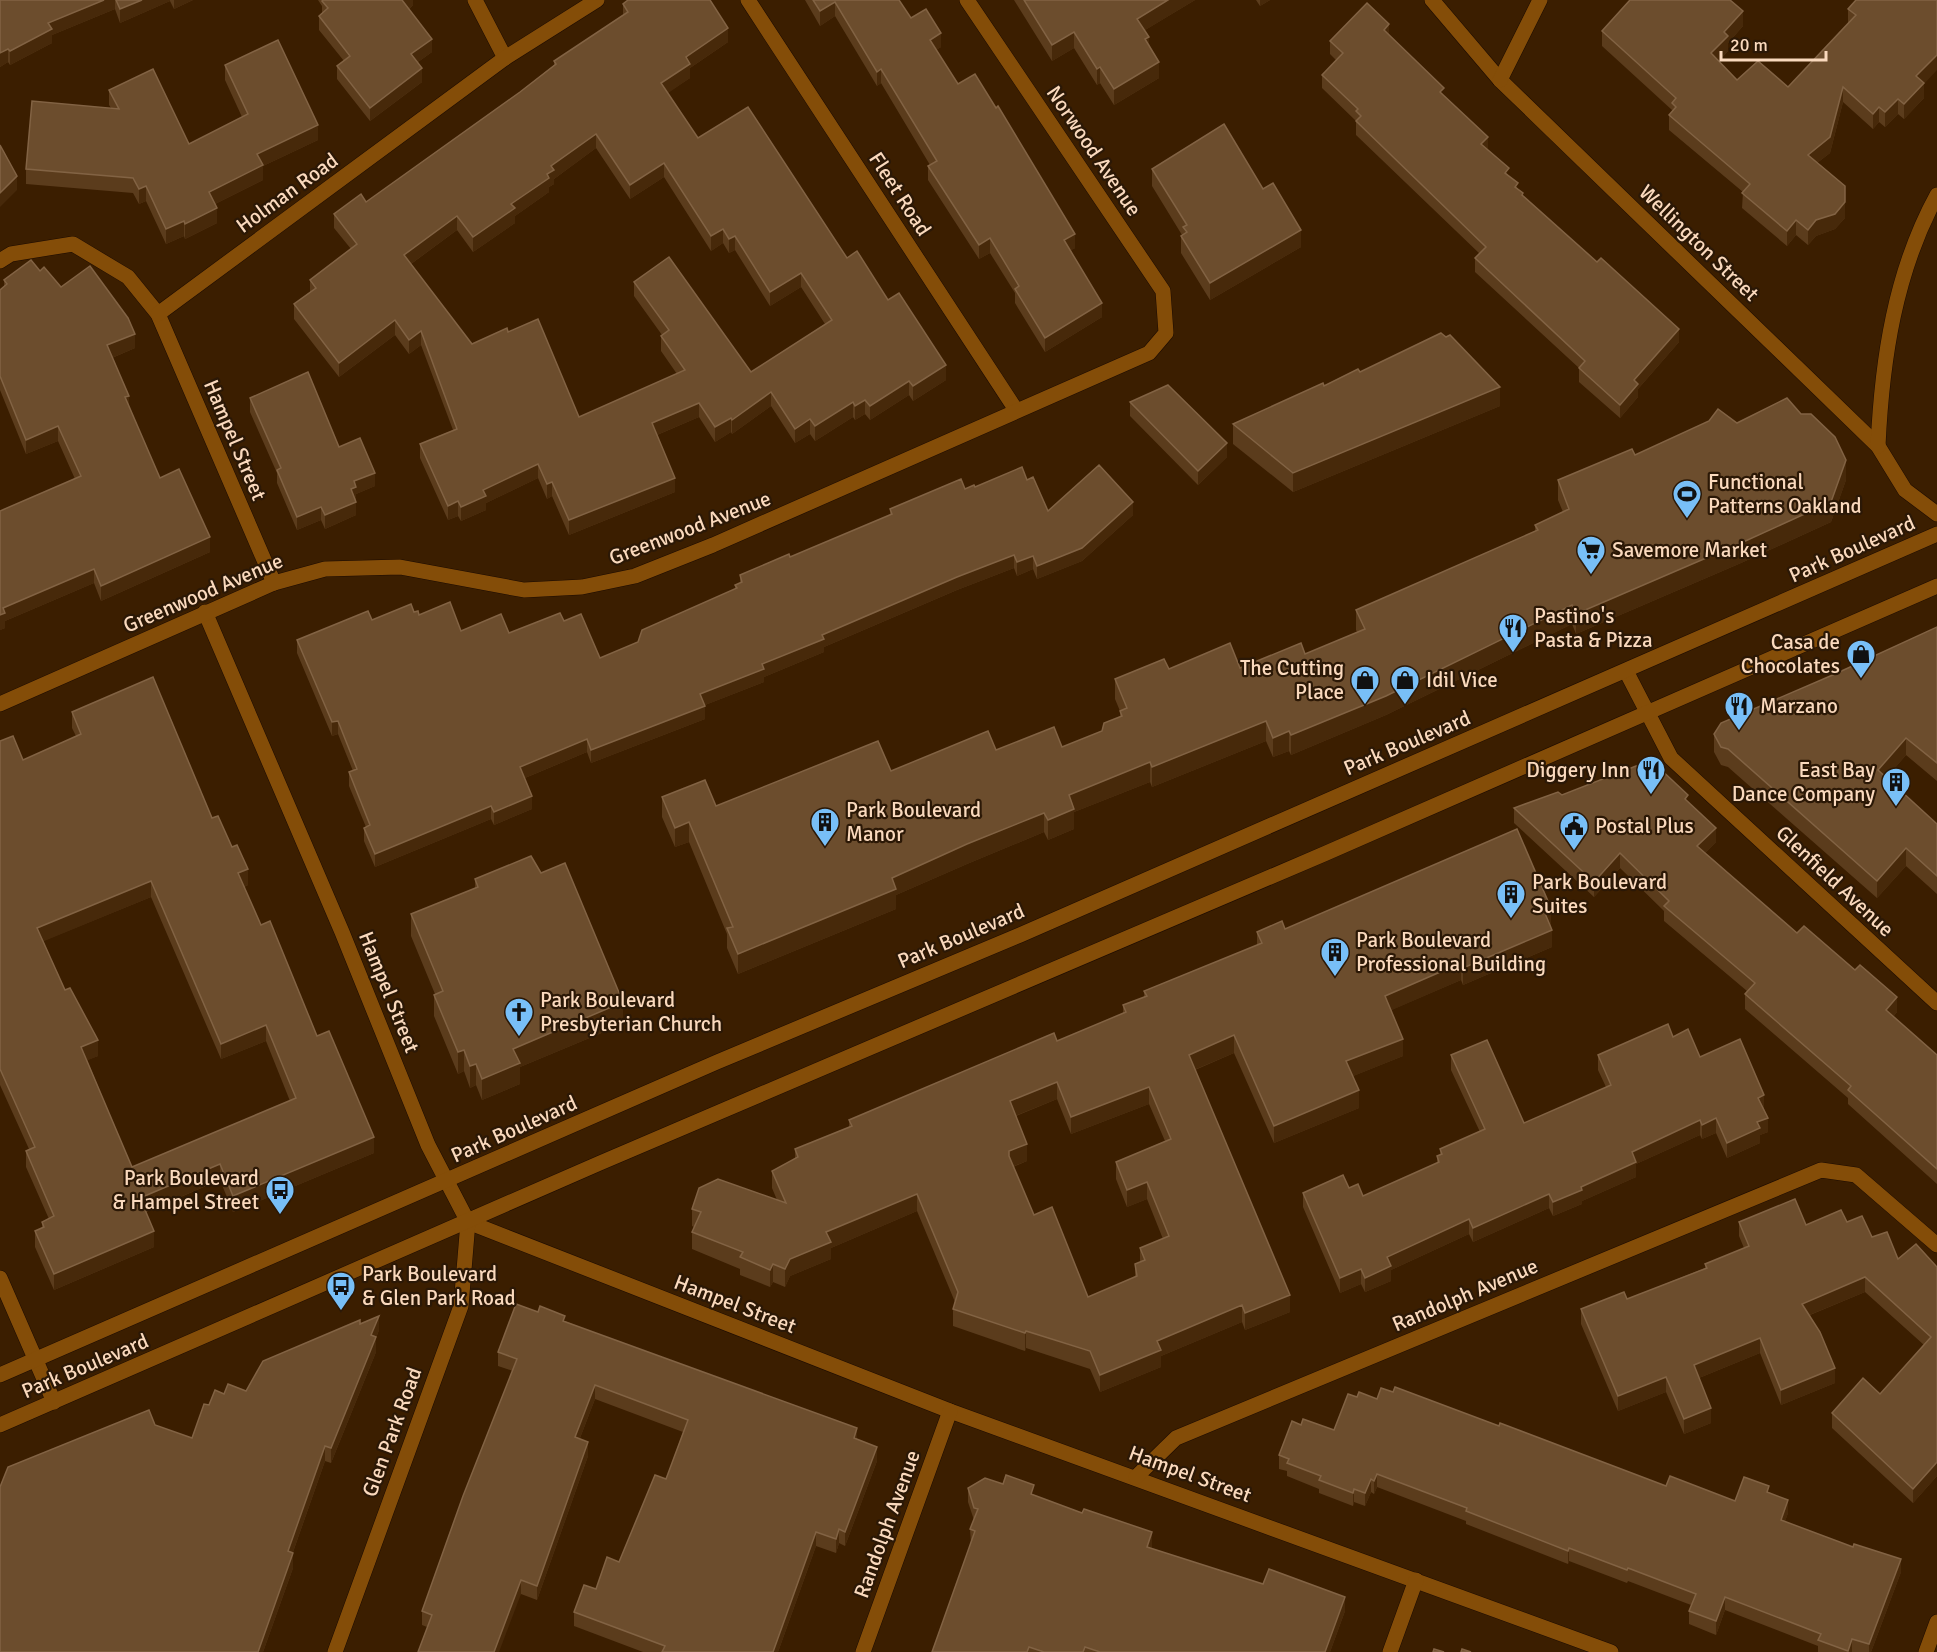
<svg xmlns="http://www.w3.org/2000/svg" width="1937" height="1652" viewBox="0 0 1937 1652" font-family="Signika,sans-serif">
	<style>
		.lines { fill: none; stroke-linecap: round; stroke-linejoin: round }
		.minor-casing { stroke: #1c0b00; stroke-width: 16 }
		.secondary-casing { stroke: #1c0b00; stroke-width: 16 }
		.minor { stroke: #844d08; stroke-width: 15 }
		.secondary { stroke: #844d08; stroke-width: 15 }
		.wall { fill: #5b3c1c; fill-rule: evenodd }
		.shaded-wall { fill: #47290a }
		.building { fill: #6c4d2d; stroke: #826344; stroke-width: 1.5; fill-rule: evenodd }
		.labels { text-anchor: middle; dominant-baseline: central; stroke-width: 4.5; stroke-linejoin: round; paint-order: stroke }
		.street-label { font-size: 21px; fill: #fad9bd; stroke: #2b1806 }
		.poi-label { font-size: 21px; fill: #fad9bd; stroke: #2b1806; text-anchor: start }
	</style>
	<rect width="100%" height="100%" fill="#3b1e00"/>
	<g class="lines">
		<g class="minor-casing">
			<g id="minor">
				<polyline points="475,0 505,58"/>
				<polyline points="748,0 1016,410"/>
				<polyline points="1432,0 1500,80 1878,446 1905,490 1937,514"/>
				<polyline points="1500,80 1540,0"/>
				<polyline points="0,261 11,254 73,244 128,277 158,314 274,583"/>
				<polyline points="158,314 505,58 597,0"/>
				<path d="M1878 446C1882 359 1895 272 1937 195"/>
				<polyline points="205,612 342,932 428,1145 468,1222 950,1411 1611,1652"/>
				<polyline points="1626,671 1671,758 1937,1003"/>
				<polyline points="0,704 274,583 325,569 400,567 524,590 582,587 635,576 713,545 1149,353 1166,333 1163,291 967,0"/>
				<polyline points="0,1278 54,1402"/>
				<polyline points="1136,1477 1176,1438 1821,1170 1856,1175 1937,1245"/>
				<polyline points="335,1652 461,1306 468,1222"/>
				<polyline points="863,1652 950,1411"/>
				<polyline points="1390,1652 1416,1580"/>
				<polyline points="1926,1652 1937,1622"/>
			</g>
		</g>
		<g class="secondary-casing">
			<g id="secondary">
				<polyline points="0,1375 717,1062 1020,935 1937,534"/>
				<polyline points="0,1425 600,1163 1324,854 1937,586"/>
			</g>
		</g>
		<use href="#minor" class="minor"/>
		<use href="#secondary" class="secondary"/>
	</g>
	<g class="wall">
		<polygon points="0,0 193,0 174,9 170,1 120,23 115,9 52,35 52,43 10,65 8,62 0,67"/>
		<polygon points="318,0 413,0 413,5 409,9 432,52 418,62 422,82 370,121 337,79 337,66 344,61 319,30 319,16 322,13 322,6"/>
		<polygon points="805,0 899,0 911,18 941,47 936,50 958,84 1075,248 1071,250 1102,317 1045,352 1015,303 1015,293 990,253 979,259 928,180 928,166 930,165 881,83 877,86 835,16 820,26"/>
		<polygon points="1014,0 1195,0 1145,30 1159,78 1114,105 1100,83 1097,85 1074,48 1052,61"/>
		<polygon points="1256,0 1270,0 1260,6"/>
		<polygon points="1856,0 1924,84 1924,98 1904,119 1898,114 1885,127 1879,122 1873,129 1843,102 1830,153 1817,163 1845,218 1835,229 1816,236 1808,245 1796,235 1787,246 1742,208 1743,192 1669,130 1669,115 1672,112 1672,110 1602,46 1602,31 1743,26 1728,43 1728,51 1719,61 1737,80 1788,87 1848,24 1848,9"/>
		<path d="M623 4 728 42 690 68V78L667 93 698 138 847 258 888 300 946 380 913 401 909 395 870 420 865 414 855 420 853 417 815 441 810 434 795 443 771 406 732 434 731 432 715 442 699 417 657 435 675 492 569 535 552 496 547 499 538 478 486 503V510L461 521 458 516 448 520 420 458V444L453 430 421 345 409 354 395 335 339 377 294 319V304L310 292V280L351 249 334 228V214L366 202 520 92 554 65V61L623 15ZM596 148 630 199 664 177 711 251 723 243 729 253 735 250 770 306 801 287 825 324 751 372 634 282V296L662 335 661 336V351L677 374 579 417 508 332 472 344 411 264 457 230 473 252 515 223V216L549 192V187L554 184V179Z"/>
		<polygon points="1389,35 1444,96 1509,176 1523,196 1679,342 1638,389 1638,397 1620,418 1579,382 1579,368 1475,272 1475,258 1480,254 1356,135 1356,121 1322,88 1322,75 1336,60 1330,54 1330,41"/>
		<polygon points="225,65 318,140 263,166 263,180 215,204 217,223 185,239 184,236 166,244 146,201 139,204 133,193 26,184 26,169 111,108 109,105 109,90 189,144 242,117 225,80"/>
		<polygon points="1152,169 1263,189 1301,247 1210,300 1181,253 1181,236 1182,235 1152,186"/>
		<polygon points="40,271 61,287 135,348 112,358 129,406 160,478 210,552 101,601 94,583 5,621 5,628 0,630 75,479 58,441 26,454 0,390 0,290 4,287 4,280"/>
		<polygon points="1360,372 1500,406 1293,492 1233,444 1233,424 1324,386"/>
		<polygon points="250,398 339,447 375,486 356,494 356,515 325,529 321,520 297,530 277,483 277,473 250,412"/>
		<polygon points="1130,402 1227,457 1198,485 1130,416"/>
		<polygon points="1737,423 1846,480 1831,522 1741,563 1576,634 1572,624 1386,715 1291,755 1289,751 1273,757 1266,741 1152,787 1150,782 1074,812 1074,829 1048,840 1044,832 967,864 896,895 896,909 738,974 727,948 727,934 689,842 675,847 662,817 662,797 716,806 996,750 1062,747 1102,731 1120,717 1120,711 1115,699 1115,679 1169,669 1240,668 1305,654 1357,632 1356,630 1356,610 1535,531 1535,525 1563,512 1558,500 1558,480 1635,455"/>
		<polygon points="1027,480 1048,511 1133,515 1082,561 1037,579 1033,569 1017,576 1014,568 957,590 824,647 824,652 764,677 764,682 705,705 705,719 591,763 587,752 525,778 532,809 494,825 491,819 375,867 364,841 364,828 366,827 349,786 349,772 353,771 338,734 332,736 297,653 297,640 372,620 414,612 461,631 509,633 564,621 600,658 638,642 735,589 735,585 740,583 740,575 790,557 890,515 890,509 965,489"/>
		<polygon points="1937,627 1937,781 1906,755 1886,778 1937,824 1937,894 1906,866 1877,898 1728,767 1721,765 1714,752 1714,734 1835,674"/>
		<path d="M72 712 212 818 248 885 244 887 261 925 317 1036 374 1153 233 1212 220 1180 146 1212 154 1247 54 1290 35 1247V1231L42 1228V1222L49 1219 26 1167V1151L29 1149 0 1085V741L23 760 76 736 72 728ZM151 897 221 1059 266 1041 290 1101 132 1167 87 1060 98 1056 65 990 43 941Z"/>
		<polygon points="1562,795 1688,802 1716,842 1705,853 1797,933 1897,1012 1893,1017 1937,1055 1937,1184 1848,1104 1848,1098 1745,1009 1745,994 1747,991 1664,921 1664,911 1620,868 1594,897 1514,823 1514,808"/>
		<polygon points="475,879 623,1024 520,1067 520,1084 482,1100 476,1085 470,1088 464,1071 458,1074 434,1016 434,995 435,994 411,936 411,914 475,888"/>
		<path d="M1551 925 1550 926 1552 947 1463 985 1461 980 1391 1010 1403 1056 1353 1076 1359 1108 1274 1143 1234 1053 1195 1070 1290 1312 1245 1330 1242 1322 1161 1356V1367L1100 1392 1090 1369 1026 1348 1025 1351 953 1326V1309L955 1302 917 1211 831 1248V1259L790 1276 785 1287 773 1282 770 1287 740 1275V1269L692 1249V1232L694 1227 692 1226V1209L777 1200 772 1188V1171L795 1159V1149L849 1127V1120L1057 1041 1123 1014V1005L1144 997V991L1257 945V932L1285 929ZM1057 1099 1071 1134 1149 1104 1165 1141 1116 1162V1179L1127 1207 1147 1199 1163 1239 1140 1248V1262L1135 1264V1277L1088 1297 1034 1215 1013 1167 1027 1161 1016 1116Z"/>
		<polygon points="1673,1037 1700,1057 1764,1109 1768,1132 1760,1135 1760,1143 1727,1158 1716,1133 1702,1139 1700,1135 1636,1164 1636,1177 1582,1201 1582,1204 1553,1216 1549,1208 1473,1242 1469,1234 1391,1270 1391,1281 1365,1292 1361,1284 1340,1293 1303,1207 1303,1193 1349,1188 1363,1196 1437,1163 1437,1156 1440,1155 1440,1149 1480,1132 1451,1070 1451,1055 1524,1123 1606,1087 1598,1070 1598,1055"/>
		<polygon points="1739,1222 1806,1225 1847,1222 1872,1237 1898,1259 1937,1267 1937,1476 1913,1503 1832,1428 1832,1413 1880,1394 1924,1345 1865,1292 1810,1315 1835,1383 1781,1405 1760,1353 1699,1378 1711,1423 1684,1434 1666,1392 1618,1411 1581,1324 1581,1309 1627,1299 1705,1268 1705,1264 1744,1248 1739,1236"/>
		<polygon points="565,1321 857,1439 877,1461 845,1546 839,1543 836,1553 816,1546 778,1652 643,1652 574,1626 574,1612 619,1562 666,1479 683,1432 595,1399 580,1438 588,1456 537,1600 521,1594 427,1627 422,1625 422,1611 513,1371 498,1366 498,1352"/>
		<polygon points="360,1324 379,1330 376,1338 376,1352 331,1463 325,1461 293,1552 293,1568 263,1652 0,1652 155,1425 192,1438 209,1405 224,1394 246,1391"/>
		<polygon points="1357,1397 1377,1399 1499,1426 1666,1486 1735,1501 1769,1493 1788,1513 1785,1521 1901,1572 1871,1652 1818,1652 1818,1646 1725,1610 1716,1635 1689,1624 1689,1611 1691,1605 1628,1581 1627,1583 1569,1561 1568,1564 1466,1524 1466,1521 1377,1487 1374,1494 1371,1492 1365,1506 1354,1502 1353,1506 1319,1493 1319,1489 1287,1476 1287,1471 1279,1469 1279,1455 1301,1425 1334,1430"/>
		<polygon points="968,1488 1034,1495 1152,1546 1151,1548 1345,1611 1330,1652 932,1652 971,1543 970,1529 974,1520 968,1502"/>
	</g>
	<g class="shaded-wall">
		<polygon points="104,0 115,0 115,9 52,35 52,43 10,65 10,51 48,23"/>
		<polygon points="142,0 170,0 170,1 120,23 120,9"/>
		<polygon points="174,0 193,0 174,9"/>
		<polygon points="402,0 413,0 413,5 402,14"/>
		<polygon points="1168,0 1195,0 1137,35 1137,19"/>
		<polygon points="1260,0 1270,0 1260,6"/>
		<polygon points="835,2 835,16 820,26 820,11"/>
		<polygon points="1743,11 1743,26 1728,43 1728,51 1711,69 1711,53 1724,32"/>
		<polygon points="1389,24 1389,37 1384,30"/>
		<polygon points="728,28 728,42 690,68 690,78 661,98 661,83 686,57"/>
		<polygon points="1074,32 1074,48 1052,61 1052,45"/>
		<polygon points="941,33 941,47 930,54 930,40"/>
		<polygon points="1149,37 1149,53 1145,39"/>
		<polygon points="432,39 432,52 411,67 411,54"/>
		<polygon points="8,49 8,62 0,67 0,53"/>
		<polygon points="1937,55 1937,70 1924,84 1924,98 1904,119 1904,104 1916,76"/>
		<polygon points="1159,62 1159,78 1114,105 1114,89"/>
		<polygon points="1100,67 1100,83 1097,85 1097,69"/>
		<polygon points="422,68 422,82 370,121 370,108"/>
		<polygon points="881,69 881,83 877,86 877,72"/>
		<polygon points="1843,87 1843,102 1830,153 1808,170 1808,155"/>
		<polygon points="1898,99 1898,114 1885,127 1885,112"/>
		<polygon points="1879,107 1879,122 1873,129 1873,114"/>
		<polygon points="318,125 318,140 263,166 263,180 209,207 209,192 257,154"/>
		<polygon points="596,134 596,148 554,179 554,184 549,187 549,192 515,216 515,223 473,252 473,237 547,174 551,166"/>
		<polygon points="1488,137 1488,150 1481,144"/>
		<polygon points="664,163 664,177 630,199 630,185"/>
		<polygon points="17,176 17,190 0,207 0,193"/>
		<polygon points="146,186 146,201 139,204 139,189"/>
		<polygon points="1845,186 1845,218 1835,229 1816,236 1808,245 1808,230"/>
		<polygon points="217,208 217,223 185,239 185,224"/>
		<polygon points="457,216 457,230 404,269 404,255"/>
		<polygon points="1796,220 1796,235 1787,246 1787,231"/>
		<polygon points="184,221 184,236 166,244 166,229"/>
		<polygon points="723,229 723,243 711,251 711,236"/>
		<polygon points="1301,230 1301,247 1210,300 1210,283"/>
		<polygon points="1075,234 1075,248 1064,254 1064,240"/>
		<polygon points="735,236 735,250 729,253 729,239"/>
		<polygon points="990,238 990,253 979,259 979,245"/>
		<polygon points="801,273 801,287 770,306 770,292"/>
		<polygon points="1102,303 1102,317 1045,352 1045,338"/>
		<polygon points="395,320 395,335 339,377 339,363"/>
		<polygon points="1679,329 1679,342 1638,389 1638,397 1620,418 1620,405 1634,380"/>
		<polygon points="421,331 421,345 409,354 409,340"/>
		<polygon points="135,334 135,348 107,360 107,345"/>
		<polygon points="946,365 946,380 913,401 913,386"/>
		<polygon points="909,381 909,395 870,420 870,406"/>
		<polygon points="1500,387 1500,406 1293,492 1293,473"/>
		<polygon points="771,392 771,406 732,434 732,420"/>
		<polygon points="129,396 129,410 125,397"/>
		<polygon points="865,400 865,414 855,420 855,406"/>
		<polygon points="853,402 853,417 815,441 815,426"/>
		<polygon points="699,403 699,417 652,437 652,423"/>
		<polygon points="731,418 731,432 715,442 715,427"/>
		<polygon points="810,419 810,434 795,443 795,429"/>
		<polygon points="58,426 58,441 26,454 26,440"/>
		<polygon points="1227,443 1227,457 1198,485 1198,471"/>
		<polygon points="1846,460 1846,480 1831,522 1741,563 1576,634 1576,614"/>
		<polygon points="538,464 538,478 486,503 486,510 461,521 461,507 483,490"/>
		<polygon points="375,473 375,486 356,494 356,500 351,489 354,481"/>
		<polygon points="675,478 675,492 569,535 569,520"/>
		<polygon points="552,482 552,496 547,499 547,484"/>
		<polygon points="458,501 458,516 448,520 448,506"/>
		<polygon points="356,502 356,515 325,529 325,515"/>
		<polygon points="1133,502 1133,515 1082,561 1037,579 1037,566"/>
		<polygon points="321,507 321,520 297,530 297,517"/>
		<polygon points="210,537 210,552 101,601 101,586"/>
		<polygon points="1014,555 1014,568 957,590 824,647 824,652 764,677 764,682 700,707 700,694 822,635 957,577"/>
		<polygon points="1033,556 1033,569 1017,576 1017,562"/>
		<polygon points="94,569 94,583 5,621 5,628 0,630 0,615 3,608"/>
		<polygon points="1572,605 1572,624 1386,715 1291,755 1291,735"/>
		<polygon points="705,706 705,719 591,763 591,750"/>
		<polygon points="338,721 338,734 332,736 332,722"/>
		<polygon points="1266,721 1266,741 1152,787 1152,767"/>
		<polygon points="1289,731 1289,751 1273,757 1273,738"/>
		<polygon points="1906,738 1906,755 1878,788 1878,770"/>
		<polygon points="587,739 587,752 520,780 520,767"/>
		<polygon points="1150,762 1150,782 1074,812 1074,829 1048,840 1048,820 1069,795"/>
		<polygon points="532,796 532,809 494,825 494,812"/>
		<polygon points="491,806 491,819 375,867 375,854"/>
		<polygon points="1044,813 1044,832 967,864 896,895 896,909 738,974 738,954 892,878 967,844"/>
		<polygon points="689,822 689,842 675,847 675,828"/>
		<polygon points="1716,828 1716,842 1697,861 1697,846"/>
		<polygon points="1906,848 1906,866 1877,898 1877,881"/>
		<polygon points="1620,853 1620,868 1594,897 1594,882"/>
		<polygon points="248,869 248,885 238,889 238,873"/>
		<polygon points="151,881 151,897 37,944 37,928"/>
		<polygon points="1551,908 1551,925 1544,928 1544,911"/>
		<polygon points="1552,930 1552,947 1463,985 1463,968"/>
		<polygon points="1461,963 1461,980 1385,1013 1385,996"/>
		<polygon points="1897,997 1897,1012 1886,1025 1886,1010"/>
		<polygon points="623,1002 623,1024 520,1067 520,1084 482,1100 482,1079 513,1049"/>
		<polygon points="266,1025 266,1041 221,1059 221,1044"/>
		<polygon points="1234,1035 1234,1053 1189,1072 1189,1055"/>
		<polygon points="1403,1039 1403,1056 1346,1079 1346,1061"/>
		<polygon points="98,1040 98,1056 81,1063 81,1047"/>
		<polygon points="464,1050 464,1071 458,1074 458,1052"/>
		<polygon points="476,1064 476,1085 470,1088 470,1066"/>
		<polygon points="1057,1082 1057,1099 1010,1118 1010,1101"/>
		<polygon points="1149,1087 1149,1104 1071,1134 1071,1117"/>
		<polygon points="1359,1090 1359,1108 1274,1143 1274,1126"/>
		<polygon points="1764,1095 1764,1109 1758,1112 1758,1098"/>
		<polygon points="1716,1118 1716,1133 1702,1139 1702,1125"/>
		<polygon points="1768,1118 1768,1132 1760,1135 1760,1143 1727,1158 1727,1143 1757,1122"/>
		<polygon points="1700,1120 1700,1135 1636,1164 1636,1177 1582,1201 1582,1204 1553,1216 1553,1202 1581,1187 1632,1152"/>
		<polygon points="374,1137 374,1153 233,1212 233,1196"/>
		<polygon points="1027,1144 1027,1161 1009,1168 1009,1151"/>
		<polygon points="220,1164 220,1180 140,1214 140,1198"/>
		<polygon points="1147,1182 1147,1199 1127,1207 1127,1190"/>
		<polygon points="917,1194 917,1211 831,1248 831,1259 790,1276 785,1287 785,1269 790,1259 826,1232"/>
		<polygon points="1549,1194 1549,1208 1473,1242 1473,1228"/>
		<polygon points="1469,1219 1469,1234 1391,1270 1391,1281 1365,1292 1365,1278 1387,1257"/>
		<polygon points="154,1231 154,1247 54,1290 54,1274"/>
		<polygon points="773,1264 773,1282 770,1287 770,1270"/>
		<polygon points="1361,1269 1361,1284 1340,1293 1340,1278"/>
		<polygon points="1865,1277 1865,1292 1802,1318 1802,1304"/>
		<polygon points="1290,1295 1290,1312 1245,1330 1245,1313"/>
		<polygon points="1242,1305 1242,1322 1161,1356 1161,1367 1100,1392 1100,1375 1157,1341"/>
		<polygon points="379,1316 379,1330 376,1338 376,1352 331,1463 331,1448 371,1335"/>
		<polygon points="1026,1331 1026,1348 1025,1351 1025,1333"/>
		<polygon points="1760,1338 1760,1353 1694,1380 1694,1365"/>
		<polygon points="1835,1368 1835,1383 1781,1405 1781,1390"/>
		<polygon points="1666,1377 1666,1392 1618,1411 1618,1396"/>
		<polygon points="595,1385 595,1399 575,1451 575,1437"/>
		<polygon points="1711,1408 1711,1423 1684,1434 1684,1419"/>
		<polygon points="857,1428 857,1442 854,1438"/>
		<polygon points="588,1442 588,1456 537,1600 537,1586"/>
		<polygon points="325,1446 325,1461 288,1566 288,1551"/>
		<polygon points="877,1447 877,1461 845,1546 845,1532"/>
		<polygon points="1937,1462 1937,1476 1913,1503 1913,1489"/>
		<polygon points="1377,1474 1377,1487 1374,1494 1374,1481"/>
		<polygon points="1371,1479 1371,1492 1365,1506 1365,1493"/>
		<polygon points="1354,1489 1354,1502 1353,1506 1353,1493"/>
		<polygon points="1788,1500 1788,1513 1781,1533 1781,1520"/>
		<polygon points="839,1529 839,1543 836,1553 836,1539"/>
		<polygon points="816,1532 816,1546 778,1652 773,1652"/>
		<polygon points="1152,1532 1152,1546 1147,1560 1147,1547"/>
		<polygon points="1569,1548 1569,1561 1568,1564 1568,1551"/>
		<polygon points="293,1553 293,1568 263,1652 258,1652"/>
		<polygon points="1901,1559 1901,1572 1871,1652 1869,1652 1869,1644"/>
		<polygon points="521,1580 521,1594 499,1652 494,1652"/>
		<polygon points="1345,1597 1345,1611 1330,1652 1325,1652"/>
		<polygon points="1725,1597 1725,1610 1716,1635 1716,1621"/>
		<polygon points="1852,1639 1852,1652 1848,1652 1848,1651"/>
	</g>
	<g class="building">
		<polygon points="0,0 104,0 48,23 52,29 10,51 8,49 0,53"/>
		<polygon points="116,0 142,0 120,9"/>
		<polygon points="323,0 402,0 432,39 411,54 422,68 370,108 337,66 350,56 319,16 328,8 322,1"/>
		<path d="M628 0H710L728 28 686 57 690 64 661 83 698 138 748 107 847 258 857 251 888 300 899 293 946 365 913 386 909 381 870 406 865 400 855 406 853 402 815 426 810 419 795 429 771 392 732 420 731 418 715 427 699 403 652 423 675 478 569 520 552 482 547 484 538 464 483 490 486 496 461 507 458 501 448 506 420 444 457 429 421 331 409 340 395 320 339 363 294 304 316 288 310 280 357 244 334 214 361 194 366 202 520 92 556 64 554 61 628 12 623 4ZM596 134 630 185 664 163 711 236 723 229 729 239 735 236 770 292 801 273 832 320 751 372 669 257 634 282 669 330 661 336 685 370 579 417 538 319 508 332 507 328 472 344 404 255 457 216 473 237 515 208 511 204 549 178 547 174 554 170 551 166Z"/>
		<polygon points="813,0 899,0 911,18 926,9 941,33 930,40 958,84 975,74 996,108 998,106 1075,234 1064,240 1102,303 1045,338 1015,289 1019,286 990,238 979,245 928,166 937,161 881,69 877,72 835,2 820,11"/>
		<polygon points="1024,0 1168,0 1137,19 1149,37 1145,39 1159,62 1114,89 1100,67 1097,69 1074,32 1052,45"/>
		<polygon points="1630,0 1730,0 1743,11 1724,32 1728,36 1711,53 1737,80 1758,61 1788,87 1856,15 1848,9 1856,0 1937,0 1937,55 1916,76 1924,83 1904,104 1898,99 1885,112 1879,107 1873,114 1843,87 1830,137 1808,155 1845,186 1845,202 1835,214 1816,220 1808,230 1796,220 1787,231 1742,193 1750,184 1669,115 1676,107 1672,103 1676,98 1602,31"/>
		<polygon points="1367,3 1389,24 1384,30 1444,88 1440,92 1488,137 1481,144 1509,168 1505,173 1518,183 1515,187 1523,193 1522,195 1597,262 1601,258 1679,329 1634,380 1638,384 1620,405 1579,368 1585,361 1475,258 1486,247 1356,121 1361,116 1356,111 1358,109 1322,75 1343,53 1330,41"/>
		<polygon points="278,40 318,125 257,154 263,165 209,192 217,208 185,224 184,221 166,229 146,186 139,189 133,178 26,169 32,101 119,109 109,90 153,69 189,144 248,114 225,65"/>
		<polygon points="1224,124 1263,189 1273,183 1301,230 1210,283 1181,236 1187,232 1183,227 1187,225 1152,169"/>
		<polygon points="0,145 17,176 0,193"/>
		<polygon points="31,260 40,271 44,267 61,287 90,266 128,318 135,334 107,345 129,396 125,397 160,478 179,469 210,537 101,586 94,569 3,608 5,613 0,615 0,511 81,476 58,426 26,440 0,376 0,290 7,284 4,280"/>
		<polygon points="1441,333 1446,337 1450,335 1500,387 1293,473 1233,424 1323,383 1324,386 1358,369 1360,372"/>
		<polygon points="308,372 339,447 360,438 375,473 354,481 356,487 351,489 356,502 325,515 321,507 297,517 277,470 281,468 250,398"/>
		<polygon points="1168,385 1227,443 1198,471 1130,402"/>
		<polygon points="1787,398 1801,414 1811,414 1835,437 1846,460 1831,502 1741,543 1576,614 1572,605 1386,696 1291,735 1289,731 1273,738 1266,721 1152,767 1150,762 1069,795 1074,809 1048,820 1044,813 967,844 892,878 896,889 738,954 727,928 733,927 689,822 675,828 662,797 705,780 716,806 878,741 891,771 988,731 996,750 1054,727 1062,747 1102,731 1104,723 1122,716 1120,711 1127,708 1115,679 1164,659 1169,669 1230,643 1240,668 1301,643 1305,654 1365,629 1356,610 1538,530 1535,525 1569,509 1558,480 1632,449 1635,455 1709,421 1718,409 1737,423"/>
		<polygon points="1099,465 1133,502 1082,548 1037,566 1033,556 1017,562 1014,555 957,577 822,635 824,639 762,664 764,669 700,694 705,706 591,750 587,739 520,767 532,796 494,812 491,806 375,854 364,828 370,825 349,772 357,769 338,721 332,722 297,640 368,611 372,620 411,604 414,612 418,611 419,615 450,602 461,631 501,614 509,633 560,613 564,621 581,614 600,658 638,642 642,630 737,588 735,585 742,582 740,575 789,554 790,557 892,514 890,509 961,479 965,489 974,485 975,487 1022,467 1027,480 1033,477 1048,511"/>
		<polygon points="1937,627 1937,763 1906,738 1878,770 1937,824 1937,876 1906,848 1877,881 1728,749 1721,747 1714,734 1721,723 1835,674"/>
		<path d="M153 677 212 818 218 816 232 847 237 845 248 869 238 873 261 925 270 921 317 1036 329 1031 374 1137 233 1196 220 1164 140 1198 154 1231 54 1274 35 1231 44 1227 42 1222 54 1216 26 1151 35 1147 0 1069V741L13 736 23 760 81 734 72 712ZM151 881 221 1044 266 1025 296 1098 132 1167 81 1047 98 1040 70 988 65 990 37 928Z"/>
		<polygon points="1656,765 1688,795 1685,799 1716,828 1697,846 1797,933 1804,926 1855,970 1860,965 1897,997 1886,1010 1937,1055 1937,1169 1848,1090 1851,1086 1745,994 1755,983 1664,906 1669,901 1620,853 1594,882 1514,808 1558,792 1562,795 1636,766"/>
		<path d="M1517 829 1551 908 1544 911 1552 930 1463 968 1461 963 1385 996 1403 1039 1346 1061 1359 1090 1274 1126 1234 1035 1189 1055 1290 1295 1245 1313 1242 1305 1157 1341 1161 1350 1100 1375 1090 1351 1026 1331 1025 1333 953 1309 958 1292 917 1194 826 1232 831 1242 790 1259 785 1269 773 1264 770 1270 740 1257 743 1252 692 1232 701 1212 692 1209 699 1188 718 1179 786 1203 772 1171 798 1157 795 1149 852 1126 849 1120 1054 1033 1057 1041 1126 1012 1123 1005 1147 996 1144 991 1262 943 1257 932 1282 921 1285 929ZM1057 1082 1071 1117 1149 1087 1171 1139 1116 1162 1127 1190 1147 1182 1169 1236 1140 1248 1145 1260 1135 1264 1137 1276 1088 1297 1052 1207 1034 1215 1009 1156V1151L1027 1144 1010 1101Z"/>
		<polygon points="531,856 541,873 565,863 623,1002 513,1049 520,1063 482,1079 476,1064 470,1066 464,1050 458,1052 434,995 443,991 411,914 478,887 475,879"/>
		<polygon points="1668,1024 1673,1037 1688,1029 1700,1057 1740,1039 1764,1095 1758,1098 1768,1118 1757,1122 1760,1128 1727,1143 1716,1118 1702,1125 1700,1120 1632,1152 1636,1162 1581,1187 1582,1190 1553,1202 1549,1194 1473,1228 1469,1219 1387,1257 1391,1266 1365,1278 1361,1269 1340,1278 1303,1193 1343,1175 1349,1188 1358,1184 1363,1196 1439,1162 1437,1156 1442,1154 1440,1149 1485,1129 1451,1055 1487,1040 1524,1123 1611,1085 1598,1055"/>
		<polygon points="1795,1199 1806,1225 1841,1210 1847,1222 1862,1216 1872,1237 1887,1232 1898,1259 1916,1244 1937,1267 1937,1462 1913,1489 1832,1413 1863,1378 1880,1394 1931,1337 1865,1277 1802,1304 1820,1332 1835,1368 1781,1390 1760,1338 1694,1365 1711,1408 1684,1419 1666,1377 1618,1396 1581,1309 1624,1292 1627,1299 1707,1268 1705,1264 1749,1246 1739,1222"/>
		<polygon points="516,1304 538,1312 540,1306 565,1316 563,1321 857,1428 854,1438 877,1447 845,1532 839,1529 836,1539 816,1532 773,1652 662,1652 665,1646 574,1612 584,1585 596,1589 607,1557 619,1562 655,1475 666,1479 688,1420 595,1385 575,1437 588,1442 537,1586 521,1580 494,1652 418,1652 432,1615 422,1611 463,1496 517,1359 498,1352"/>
		<polygon points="379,1316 371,1335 376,1337 331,1448 325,1446 288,1551 293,1553 258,1652 0,1652 0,1487 8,1467 149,1410 155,1425 192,1438 204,1404 209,1405 215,1390 224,1394 228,1384 246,1391 263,1361 360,1320 360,1324"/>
		<polygon points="1395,1387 1499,1426 1500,1423 1666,1486 1670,1476 1735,1501 1744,1477 1769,1486 1767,1492 1788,1500 1781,1520 1853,1547 1854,1544 1901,1559 1869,1644 1852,1639 1848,1651 1818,1640 1821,1634 1725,1597 1716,1621 1689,1611 1696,1594 1628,1568 1627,1570 1569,1548 1568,1551 1466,1511 1467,1508 1377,1474 1374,1481 1371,1479 1365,1493 1354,1489 1353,1493 1319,1480 1321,1476 1287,1463 1289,1459 1279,1455 1292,1421 1301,1425 1303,1419 1334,1430 1348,1394 1357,1397 1359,1392 1377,1399 1381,1388 1393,1392"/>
		<polygon points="1006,1475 1034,1485 1031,1494 1082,1513 1084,1509 1152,1532 1147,1547 1263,1584 1269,1569 1345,1597 1325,1652 1100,1652 1085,1647 1083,1652 1044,1652 1029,1647 1027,1652 932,1652 975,1531 970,1529 978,1509 974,1508 968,1488 985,1478 1003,1484"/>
		<polygon points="1434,1649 1444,1652 1433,1652"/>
		<polygon points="1462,1649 1471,1652 1461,1652"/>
	</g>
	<defs>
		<g id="stadium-pin" transform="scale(1.5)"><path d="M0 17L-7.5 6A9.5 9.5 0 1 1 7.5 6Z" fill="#78bff7" stroke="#2b1806"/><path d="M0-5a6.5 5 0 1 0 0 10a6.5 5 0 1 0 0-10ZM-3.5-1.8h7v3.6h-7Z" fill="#111"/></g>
		<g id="supermarket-pin" transform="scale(1.5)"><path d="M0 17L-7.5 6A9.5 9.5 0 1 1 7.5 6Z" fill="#78bff7" stroke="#2b1806"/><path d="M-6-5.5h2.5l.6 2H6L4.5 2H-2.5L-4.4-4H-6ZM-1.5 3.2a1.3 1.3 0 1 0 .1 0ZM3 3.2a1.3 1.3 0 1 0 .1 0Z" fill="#111"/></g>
		<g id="restaurant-pin" transform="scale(1.5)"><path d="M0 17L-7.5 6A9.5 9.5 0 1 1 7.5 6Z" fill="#78bff7" stroke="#2b1806"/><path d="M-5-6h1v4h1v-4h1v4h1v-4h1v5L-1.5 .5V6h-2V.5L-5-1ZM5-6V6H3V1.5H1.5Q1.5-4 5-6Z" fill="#111"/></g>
		<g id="shop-pin" transform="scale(1.5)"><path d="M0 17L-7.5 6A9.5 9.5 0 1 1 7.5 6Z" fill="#78bff7" stroke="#2b1806"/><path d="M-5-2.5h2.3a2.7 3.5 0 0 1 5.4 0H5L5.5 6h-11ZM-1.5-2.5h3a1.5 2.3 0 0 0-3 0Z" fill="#111"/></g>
		<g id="building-pin" transform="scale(1.5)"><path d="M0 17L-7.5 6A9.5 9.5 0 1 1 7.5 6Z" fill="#78bff7" stroke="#2b1806"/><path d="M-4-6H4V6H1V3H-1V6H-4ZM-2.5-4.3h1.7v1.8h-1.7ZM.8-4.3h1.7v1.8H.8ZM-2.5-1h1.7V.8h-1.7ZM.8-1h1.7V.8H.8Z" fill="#111"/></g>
		<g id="civic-pin" transform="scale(1.5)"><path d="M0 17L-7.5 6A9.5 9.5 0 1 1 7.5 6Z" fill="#78bff7" stroke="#2b1806"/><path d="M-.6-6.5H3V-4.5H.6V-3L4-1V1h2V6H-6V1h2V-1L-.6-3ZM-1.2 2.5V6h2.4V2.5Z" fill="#111"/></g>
		<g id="church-pin" transform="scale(1.5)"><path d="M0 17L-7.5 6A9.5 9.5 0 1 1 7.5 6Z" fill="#78bff7" stroke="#2b1806"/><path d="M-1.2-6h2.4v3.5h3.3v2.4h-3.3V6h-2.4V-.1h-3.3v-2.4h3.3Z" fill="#111"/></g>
		<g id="bus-pin" transform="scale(1.5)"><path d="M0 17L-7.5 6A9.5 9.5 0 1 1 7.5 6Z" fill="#78bff7" stroke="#2b1806"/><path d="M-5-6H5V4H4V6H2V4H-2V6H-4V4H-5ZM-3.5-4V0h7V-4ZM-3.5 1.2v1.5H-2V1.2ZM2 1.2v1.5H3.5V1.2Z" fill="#111"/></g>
	</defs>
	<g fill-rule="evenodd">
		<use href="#stadium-pin" x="1687" y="494"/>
		<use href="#supermarket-pin" x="1591" y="550"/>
		<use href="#restaurant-pin" x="1513" y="628"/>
		<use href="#shop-pin" x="1861" y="654"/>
		<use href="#shop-pin" x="1365" y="680"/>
		<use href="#shop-pin" x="1405" y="680"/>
		<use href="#restaurant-pin" x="1739" y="706"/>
		<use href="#restaurant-pin" x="1651" y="770"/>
		<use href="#building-pin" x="1896" y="782"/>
		<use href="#building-pin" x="825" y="822"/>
		<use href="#civic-pin" x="1574" y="826"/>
		<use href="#building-pin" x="1511" y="894"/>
		<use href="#building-pin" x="1335" y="952"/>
		<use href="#church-pin" x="519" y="1012"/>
		<use href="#bus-pin" x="280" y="1190"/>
		<use href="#bus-pin" x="341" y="1286"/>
	</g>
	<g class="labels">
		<g class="street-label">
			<text transform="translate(1094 151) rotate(56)">Norwood Avenue</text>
			<text transform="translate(287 193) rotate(-36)">Holman Road</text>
			<text transform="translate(900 194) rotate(57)">Fleet Road</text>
			<text transform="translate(1699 243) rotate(44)">Wellington Street</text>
			<text transform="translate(235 440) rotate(67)">Hampel Street</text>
			<text transform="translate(690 528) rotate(-21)">Greenwood Avenue</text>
			<text transform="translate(1852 549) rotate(-24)">Park Boulevard</text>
			<text transform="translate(203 593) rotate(-23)">Greenwood Avenue</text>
			<text transform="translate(1407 743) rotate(-23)">Park Boulevard</text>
			<text transform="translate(1835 881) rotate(43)">Glenfield Avenue</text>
			<text transform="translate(961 936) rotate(-23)">Park Boulevard</text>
			<text transform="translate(389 992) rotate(68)">Hampel Street</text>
			<text transform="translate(514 1129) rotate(-24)">Park Boulevard</text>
			<text transform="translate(1465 1295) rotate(-23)">Randolph Avenue</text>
			<text transform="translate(735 1304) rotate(21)">Hampel Street</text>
			<text transform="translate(85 1366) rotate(-23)">Park Boulevard</text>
			<text transform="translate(392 1432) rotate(-70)">Glen Park Road</text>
			<text transform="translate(1190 1474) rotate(20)">Hampel Street</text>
			<text transform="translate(887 1524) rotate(-70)">Randolph Avenue</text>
		</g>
		<g class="poi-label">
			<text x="1708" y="482">Functional<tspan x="1708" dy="24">Patterns Oakland</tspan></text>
			<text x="1612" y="550">Savemore Market</text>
			<text x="1534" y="616">Pastino's<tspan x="1534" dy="24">Pasta &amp; Pizza</tspan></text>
			<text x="1840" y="642" text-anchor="end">Casa de<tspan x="1840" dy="24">Chocolates</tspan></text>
			<text x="1344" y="668" text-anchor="end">The Cutting<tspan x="1344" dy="24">Place</tspan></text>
			<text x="1426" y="680">Idil Vice</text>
			<text x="1760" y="706">Marzano</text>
			<text x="1630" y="770" text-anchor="end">Diggery Inn</text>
			<text x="1875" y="770" text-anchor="end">East Bay<tspan x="1875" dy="24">Dance Company</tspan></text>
			<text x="846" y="810">Park Boulevard<tspan x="846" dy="24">Manor</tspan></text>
			<text x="1595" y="826">Postal Plus</text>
			<text x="1532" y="882">Park Boulevard<tspan x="1532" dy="24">Suites</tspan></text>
			<text x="1356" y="940">Park Boulevard<tspan x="1356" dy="24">Professional Building</tspan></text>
			<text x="540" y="1000">Park Boulevard<tspan x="540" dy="24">Presbyterian Church</tspan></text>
			<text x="259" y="1178" text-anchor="end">Park Boulevard<tspan x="259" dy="24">&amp; Hampel Street</tspan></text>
			<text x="362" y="1274">Park Boulevard<tspan x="362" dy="24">&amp; Glen Park Road</tspan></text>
		</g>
	</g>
	<path d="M1721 51v9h105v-9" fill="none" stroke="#fad9bd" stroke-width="3"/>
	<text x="1730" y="51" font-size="18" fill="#fad9bd" stroke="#2b1806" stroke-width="4.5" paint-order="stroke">20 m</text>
</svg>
